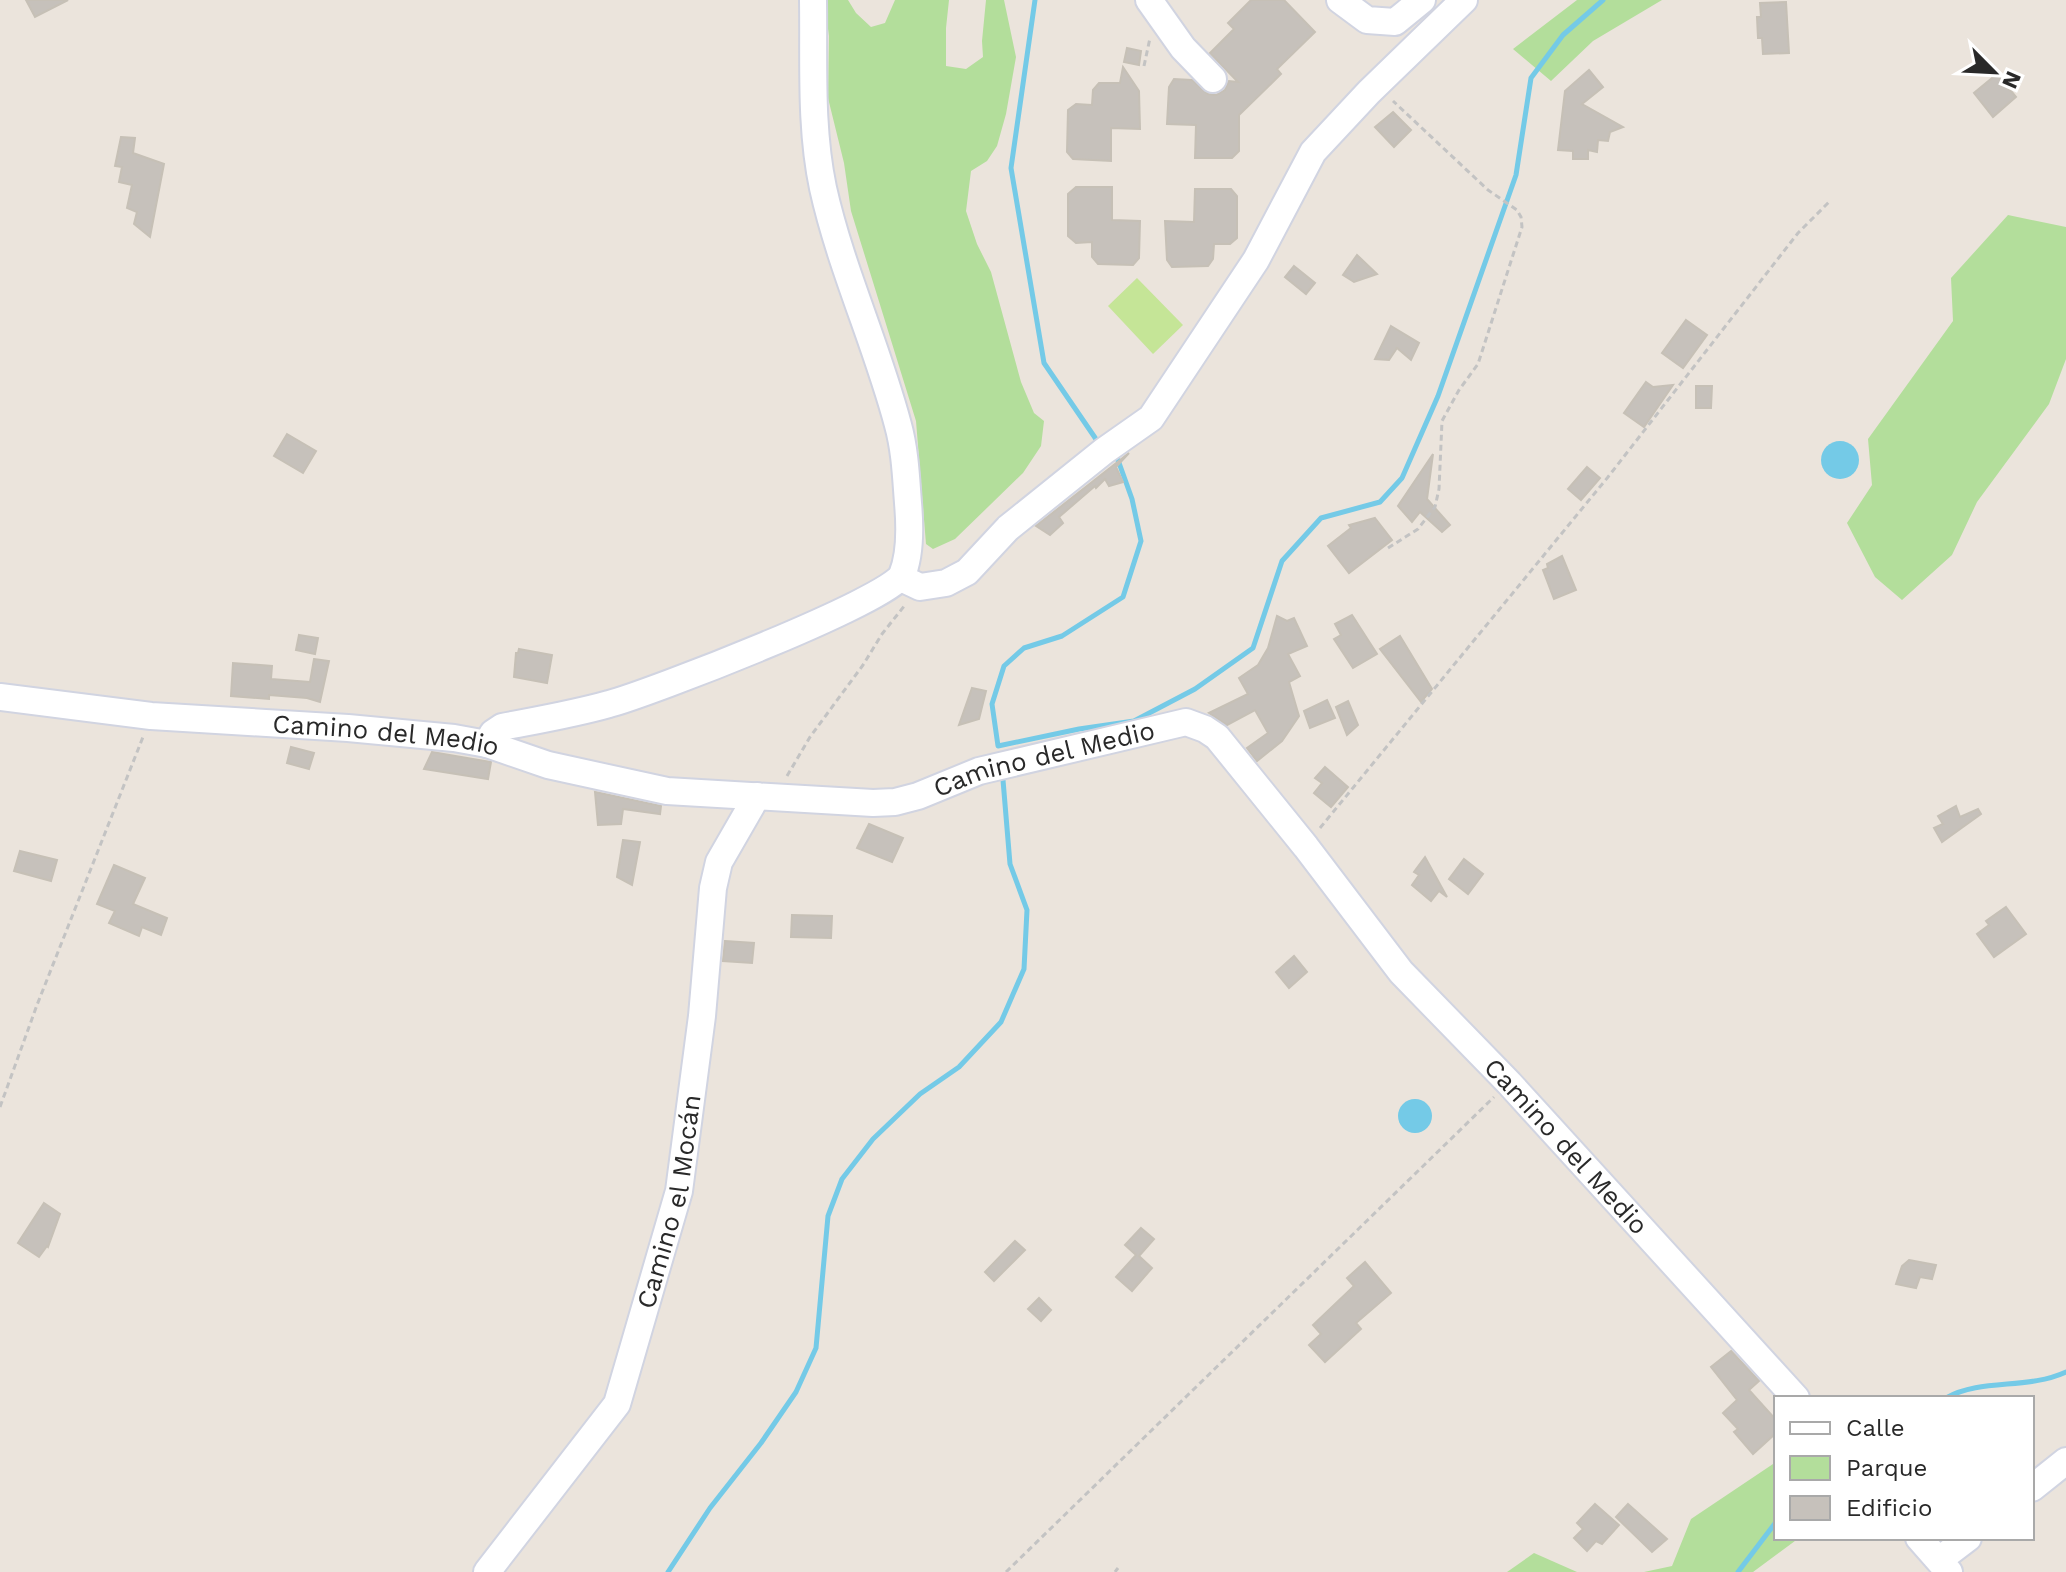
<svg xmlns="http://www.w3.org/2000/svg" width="2066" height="1572" viewBox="0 0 2066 1572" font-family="'Work Sans',sans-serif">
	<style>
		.green { fill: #b3de9b }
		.pitch { fill: #c5e597 }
		.water { fill: #74cae7 }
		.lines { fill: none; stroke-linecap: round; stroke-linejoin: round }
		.stream { stroke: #74cae7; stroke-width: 5 }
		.building { fill: #c6c1bb; stroke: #c6c0b6; stroke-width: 2 }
		.minor-casing { stroke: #d1d4e1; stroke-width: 30 }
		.path { stroke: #c3c3c3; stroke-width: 3; stroke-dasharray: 6 4; stroke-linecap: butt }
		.minor { stroke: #fff; stroke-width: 26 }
		.labels { text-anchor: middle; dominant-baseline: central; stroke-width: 6; stroke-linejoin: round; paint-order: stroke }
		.street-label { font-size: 26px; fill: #292929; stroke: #fff }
	</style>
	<rect width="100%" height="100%" fill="#ebe4dc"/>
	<g class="green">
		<polygon points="824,0 848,0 856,13 871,27 885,23 895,0 949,0 946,28 946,66 966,69 983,57 982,41 986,0 1004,0 1016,57 1006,114 997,146 987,161 971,171 966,211 977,244 991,272 1021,382 1034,413 1044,421 1041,446 1023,473 955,539 933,549 926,544 916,421 851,211 844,163 828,98 829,36"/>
		<polygon points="1577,0 1662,0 1593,41 1551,81 1513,49"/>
		<polygon points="2008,215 2066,227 2066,359 2049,404 1977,502 1952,555 1902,600 1875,577 1847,523 1872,485 1868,439 1953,321 1951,278"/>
		<polygon points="1776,1462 1776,1538 1799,1538 1753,1572 1644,1572 1672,1566 1691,1519"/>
		<polygon points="1534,1553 1577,1572 1507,1572"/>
	</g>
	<polygon class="pitch" points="1137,278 1183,325 1153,354 1108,306"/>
	<g class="water">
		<circle cx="1840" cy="460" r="19"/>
		<circle cx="1415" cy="1116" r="17"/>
	</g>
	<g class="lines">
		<g class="stream">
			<polyline points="1035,0 1011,168 1044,363 1100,445"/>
			<polyline points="1114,457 1118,460 1132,499 1141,541 1123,597 1062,636 1024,648 1004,666 992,704 998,746 1079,729 1134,721 1195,689 1253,648 1282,561 1321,518 1380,502 1402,478 1438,396 1516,175 1531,78 1563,35 1603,0"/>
			<path d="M1946 1398C1982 1378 2027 1390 2066 1372"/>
			<polyline points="668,1572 710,1508 761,1443 796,1392 816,1348 828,1216 842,1179 873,1139 920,1094 959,1067 1001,1022 1024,969 1027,910 1010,864 1003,780"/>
			<polyline points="1738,1572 1776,1522"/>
		</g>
	</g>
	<g class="building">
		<polygon points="26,0 68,0 35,17"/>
		<polygon points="1251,0 1284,0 1315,32 1277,69 1281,74 1239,115 1239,151 1232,158 1195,158 1196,125 1167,124 1169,87 1174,79 1192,80 1208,94 1216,95 1225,90 1229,81 1238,82 1210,53 1234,29 1228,23"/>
		<polygon points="1786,2 1789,53 1763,54 1762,38 1758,38 1757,17 1761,17 1760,3"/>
		<polygon points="1127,48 1141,51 1139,65 1124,62"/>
		<polygon points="1123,67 1139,91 1140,129 1111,128 1111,161 1073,159 1067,152 1068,110 1076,104 1092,105 1093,90 1099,83 1120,83"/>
		<polygon points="1589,70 1603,87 1582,104 1623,127 1610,132 1608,141 1598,140 1597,152 1588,150 1588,159 1573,159 1573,151 1558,150 1565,91"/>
		<polygon points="1997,74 2016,97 1993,117 1974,93"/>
		<polygon points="1393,112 1411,130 1394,147 1375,127"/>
		<polygon points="121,137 135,138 133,153 164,164 150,237 134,224 137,212 127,208 132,185 119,182 122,167 115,166"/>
		<polygon points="1076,187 1112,187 1112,220 1140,221 1139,258 1133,265 1098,264 1092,257 1092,242 1076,243 1068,236 1068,194"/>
		<polygon points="1195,189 1231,189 1237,196 1237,238 1230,244 1214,244 1213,259 1208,266 1172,267 1167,260 1165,221 1194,222"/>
		<polygon points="1357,255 1377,274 1354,282 1343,275"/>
		<polygon points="1294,266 1315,283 1306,294 1285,277"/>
		<polygon points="1686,320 1707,335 1683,368 1662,353"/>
		<polygon points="1391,326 1419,343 1411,360 1397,348 1389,360 1375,359"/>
		<polygon points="1646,382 1653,387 1673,385 1644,427 1624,413"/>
		<polygon points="1696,386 1712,386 1711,408 1696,408"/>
		<polygon points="287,434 316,451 303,473 274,456"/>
		<polygon points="1129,453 1116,467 1123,482 1109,486 1105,479 1096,488 1095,486 1059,517 1063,523 1050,535 1036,526"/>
		<polygon points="1433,454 1427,499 1450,525 1442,532 1420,512 1412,522 1398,506"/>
		<polygon points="1587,467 1600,478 1581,500 1568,489"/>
		<polygon points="1375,518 1392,540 1349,573 1328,546 1351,528 1349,525"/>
		<polygon points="1562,556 1576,590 1554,599 1543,570 1548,568 1547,564"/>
		<polygon points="1352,615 1377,654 1353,668 1334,639 1341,635 1335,624"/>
		<polygon points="1277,616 1287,621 1294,618 1307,646 1288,654 1300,676 1289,682 1299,716 1282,741 1257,761 1247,748 1268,733 1255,710 1227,725 1209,713 1248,694 1239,678 1258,665 1268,648"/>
		<polygon points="299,635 318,638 315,654 296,650"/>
		<polygon points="1400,636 1432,689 1421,702 1380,649"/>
		<polygon points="519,649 552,655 547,683 514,677 516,653 518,653"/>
		<polygon points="314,659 329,661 320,702 307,698 269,695 269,699 231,696 233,663 272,666 271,679 310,682"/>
		<polygon points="972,688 986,691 979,719 959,725"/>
		<polygon points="1327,700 1335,718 1310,728 1304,711"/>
		<polygon points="1348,701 1358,725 1347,735 1336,707"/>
		<polygon points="291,747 314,753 309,769 287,763"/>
		<polygon points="432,752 491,762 488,779 424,769"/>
		<polygon points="1325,767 1348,787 1331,807 1314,793 1322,783 1315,778"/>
		<polygon points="595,792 661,806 660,814 623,809 621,824 598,825"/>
		<polygon points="1956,806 1960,817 1978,809 1981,814 1942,842 1934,828 1943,824 1938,816"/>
		<polygon points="869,824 903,838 892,862 857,848"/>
		<polygon points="623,840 640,842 632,885 617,877"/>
		<polygon points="20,851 57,860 51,881 14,871"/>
		<polygon points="1425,857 1447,897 1439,891 1431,901 1412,885 1419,875 1414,872"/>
		<polygon points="1464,859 1483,874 1468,894 1449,879"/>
		<polygon points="114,865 145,878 133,904 167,918 161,935 142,927 139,936 109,923 115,911 97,904"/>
		<polygon points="2006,907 2026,934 1994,957 1977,934 1989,925 1986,921"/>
		<polygon points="792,915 832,916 831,938 791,937"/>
		<polygon points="725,941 754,943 752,963 723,961"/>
		<polygon points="1294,956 1307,972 1289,988 1276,972"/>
		<polygon points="44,1203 60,1214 48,1247 47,1246 39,1257 18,1243"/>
		<polygon points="1141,1228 1154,1239 1139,1256 1152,1268 1132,1291 1116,1277 1136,1255 1125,1245"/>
		<polygon points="1015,1241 1025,1250 994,1281 985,1272"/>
		<polygon points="1909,1260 1936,1265 1932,1279 1920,1277 1916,1288 1896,1284 1902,1266"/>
		<polygon points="1365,1262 1391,1293 1356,1323 1361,1329 1325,1362 1309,1345 1321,1334 1313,1325 1354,1286 1347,1278"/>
		<polygon points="1039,1298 1051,1310 1041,1321 1028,1309"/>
		<polygon points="1731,1351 1759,1381 1749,1390 1776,1420 1776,1433 1753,1454 1734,1432 1738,1429 1723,1413 1737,1400 1711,1367"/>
		<polygon points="1595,1504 1619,1525 1602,1544 1596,1541 1587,1551 1574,1538 1583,1529 1577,1523"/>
		<polygon points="1628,1504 1667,1539 1652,1552 1616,1517"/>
	</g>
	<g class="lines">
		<g class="minor-casing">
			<g id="minor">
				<polyline points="1149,0 1183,48 1213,79"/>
				<polyline points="1340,0 1367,20 1395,22 1422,0"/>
				<polyline points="901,578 920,587 946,583 967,572 1008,528 1104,451 1151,418 1256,260 1313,152 1369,92 1464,0"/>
				<path id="s1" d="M0 697 151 716 348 728 454 738 487 744 548 765 667 791 873 803 895 802 918 796 979 771 1186 722 1205 729 1217 737 1306 847 1401 972 1509 1083 1796 1398"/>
				<path d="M487 744 493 733 502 727C538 720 574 714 609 704 648 694 890 600 902 575 911 554 910 526 908 503 906 477 905 450 898 425 877 345 841 269 823 188 810 127 814 62 813 0"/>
				<polyline points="2032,1488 2066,1461"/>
				<polyline points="1919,1538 1949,1572"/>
				<polyline points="1939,1560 1968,1538"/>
				<path id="s2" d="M487 1572 617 1404 679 1191 702 1016 713 888 719 862 757 796"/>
			</g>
		</g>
		<g class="path">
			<polyline points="1144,66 1150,38"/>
			<polyline points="1388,548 1418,529 1435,507 1439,489 1442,421 1459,390 1478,364 1522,227 1521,217 1517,210 1488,190 1393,101"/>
			<polyline points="787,776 810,737 863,665 882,634 905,605"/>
			<polyline points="1320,828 1608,477 1798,233 1830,201"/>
			<polyline points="0,1107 37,1005 143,737"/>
			<polyline points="1006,1572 1494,1097"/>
			<polyline points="1115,1572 1118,1568"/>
		</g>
		<use href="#minor" class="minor"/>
	</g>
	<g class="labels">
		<g class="street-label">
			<text stroke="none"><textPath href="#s1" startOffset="388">Camino del Medio</textPath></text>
			<text stroke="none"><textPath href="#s1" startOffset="1060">Camino del Medio</textPath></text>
			<text stroke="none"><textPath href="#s1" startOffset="1780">Camino del Medio</textPath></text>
			<text stroke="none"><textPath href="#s2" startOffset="422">Camino el Mocán</textPath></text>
		</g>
	</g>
	<rect x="1774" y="1396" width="260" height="144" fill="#ffffff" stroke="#a9a9a9" stroke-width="2"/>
	<rect x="1790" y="1422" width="40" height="12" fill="#ffffff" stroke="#a9a9a9" stroke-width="2"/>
	<text x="1846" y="1436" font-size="24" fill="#292929">Calle</text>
	<rect x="1790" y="1456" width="40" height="24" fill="#b3de9b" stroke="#a9a9a9" stroke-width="2"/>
	<text x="1846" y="1476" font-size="24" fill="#292929">Parque</text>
	<rect x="1790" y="1496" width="40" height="24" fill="#c6c1bb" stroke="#a9a9a9" stroke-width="2"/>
	<text x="1846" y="1516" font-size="24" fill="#292929">Edificio</text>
	<g transform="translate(1994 72) rotate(114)" stroke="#ffffff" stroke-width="6" paint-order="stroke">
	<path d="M0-6L14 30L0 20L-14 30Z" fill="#292929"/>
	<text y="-12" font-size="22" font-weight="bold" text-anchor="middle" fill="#292929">N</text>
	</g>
</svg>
